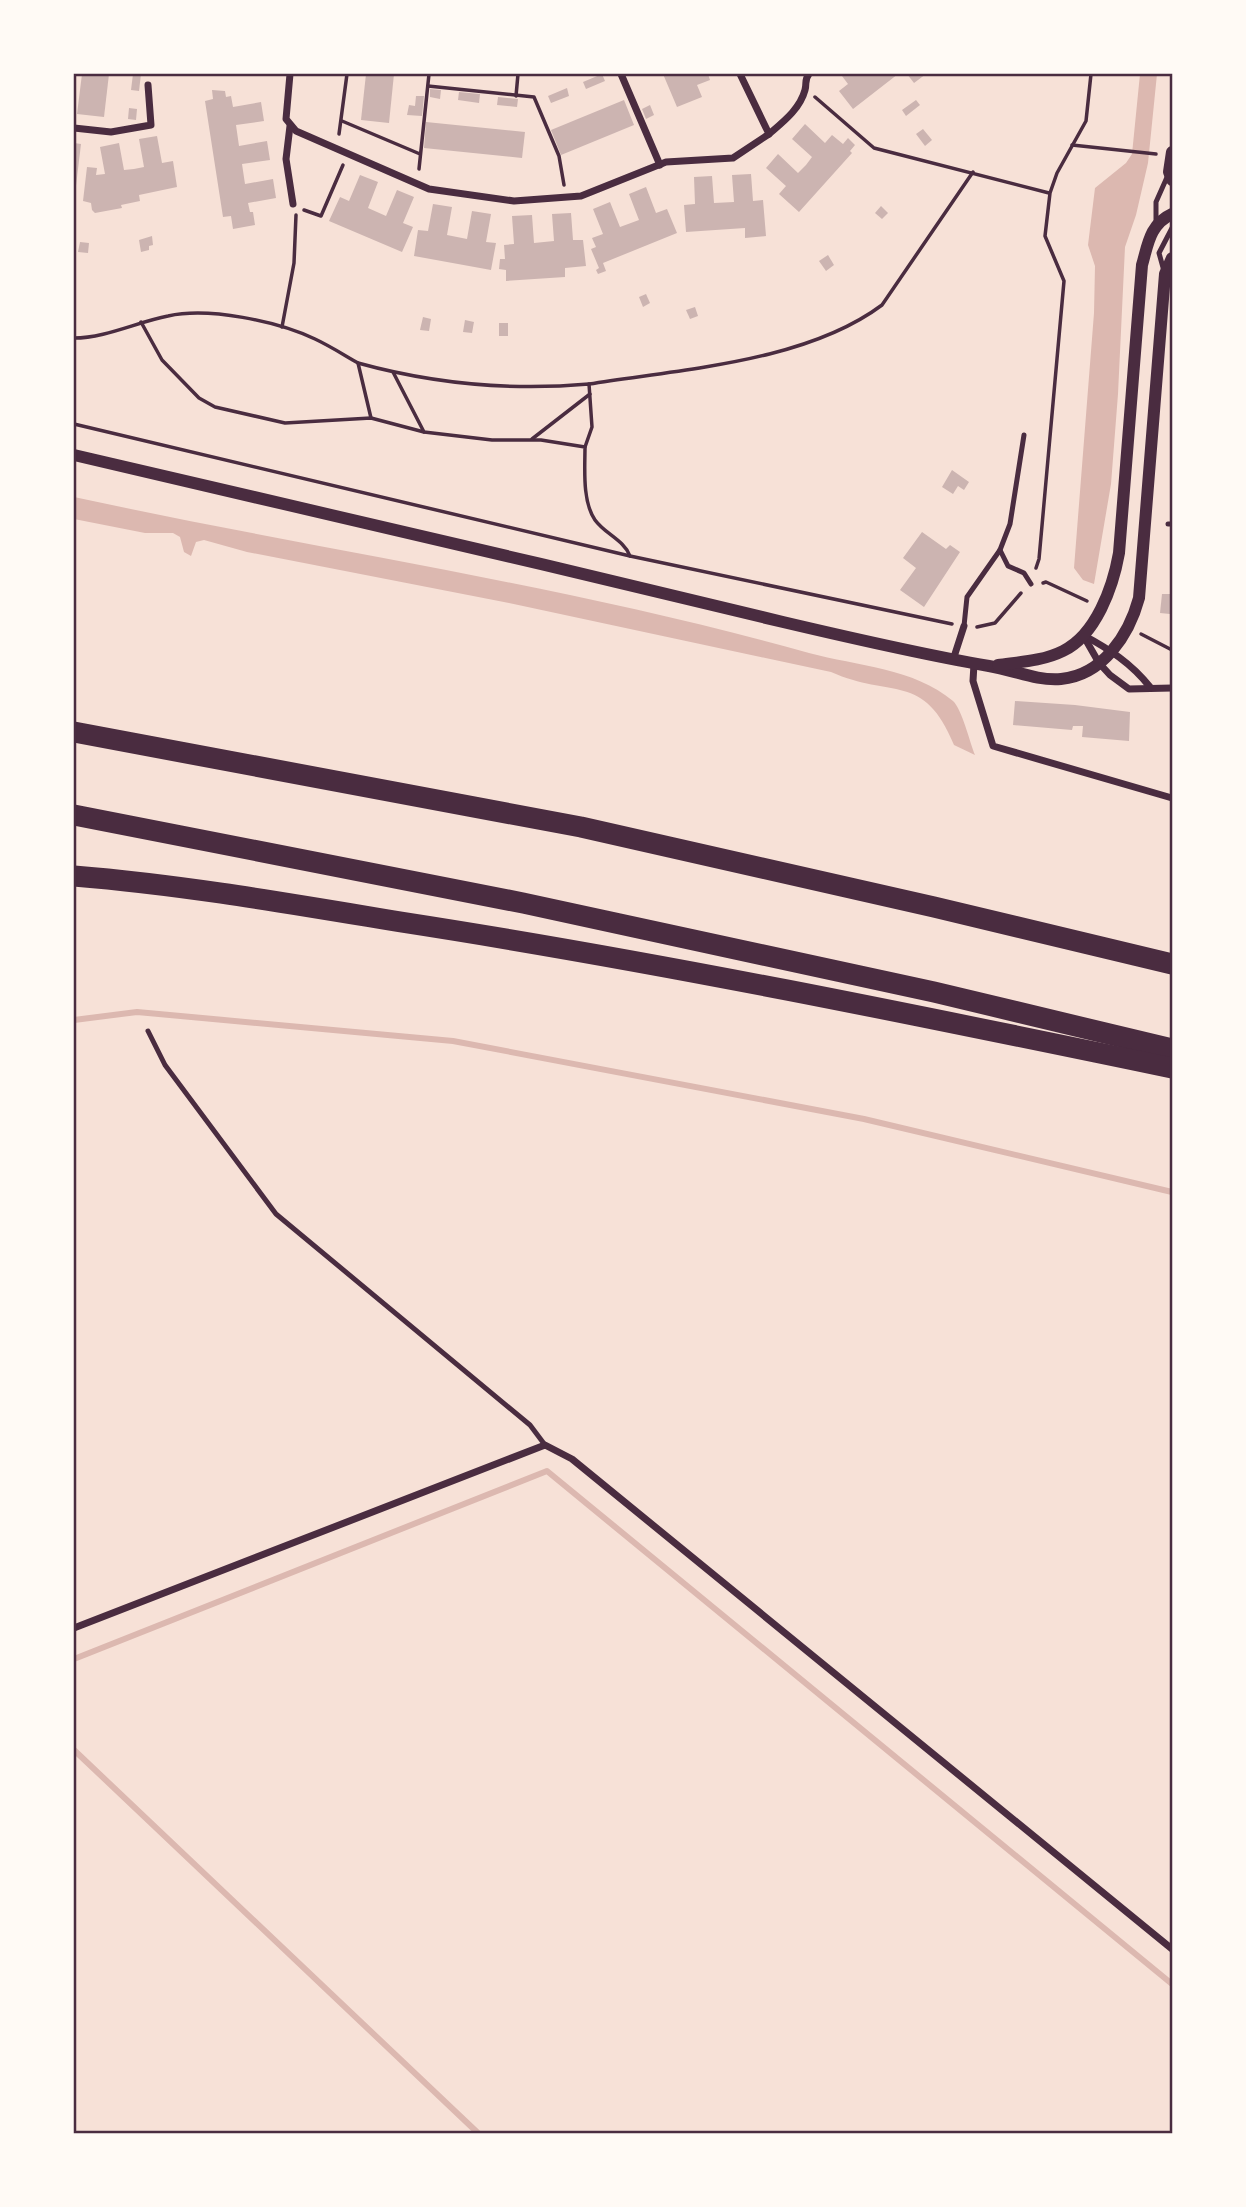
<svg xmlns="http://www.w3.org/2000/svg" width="1246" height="2207" viewBox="0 0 1246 2207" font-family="Overpass,sans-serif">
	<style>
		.water { fill: #dcb8b0 }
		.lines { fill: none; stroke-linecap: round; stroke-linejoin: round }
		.stream { stroke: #dcb8b0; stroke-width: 6 }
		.building { fill: #ccb4b1 }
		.path { stroke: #4a2c40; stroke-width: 3.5 }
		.service { stroke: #4a2c40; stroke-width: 5 }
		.minor { stroke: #4a2c40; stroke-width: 7 }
		.tertiary { stroke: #4a2c40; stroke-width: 12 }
		.motorway { stroke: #4a2c40; stroke-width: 21 }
		.neatline { fill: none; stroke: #4a2c40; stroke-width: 2.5 }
	</style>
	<rect width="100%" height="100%" fill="#f7e1d7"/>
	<g class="water">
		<polygon points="1140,74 1157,74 1148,163 1136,215 1125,247 1118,394 1111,484 1094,584 1083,580 1074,568 1094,313 1095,266 1088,245 1095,188 1126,163 1132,154"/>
		<path d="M74 497C318 550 568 585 809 653 857 666 914 668 953 701 962 709 970 743 975 755L954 745C924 671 891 699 831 672L509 603 247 552 204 540 196 542 191 556 184 552 180 537 173 533H145L74 519Z"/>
	</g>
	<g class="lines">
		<g class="stream">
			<polyline points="74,1020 137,1012 453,1041 864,1119 1172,1192"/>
			<polyline points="74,1659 547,1471 1172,1984"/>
			<polyline points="74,1750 479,2134"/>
		</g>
	</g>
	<g class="building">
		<polygon points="82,74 109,74 104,117 77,114"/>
		<polygon points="133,74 141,74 139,91 131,90"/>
		<polygon points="366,74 394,74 389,123 361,120"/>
		<polygon points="602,74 605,81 586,89 583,82"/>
		<polygon points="663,74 708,74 710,80 697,85 702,97 677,107"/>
		<polygon points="845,74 898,74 853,109 839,91 848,84 842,76"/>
		<polygon points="907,74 926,74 914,83"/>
		<polygon points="567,88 569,96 551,103 548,96"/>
		<polygon points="430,89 441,90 440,99 430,97"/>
		<polygon points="212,90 225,91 226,97 231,96 233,107 261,102 264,121 236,125 239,146 267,141 270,160 242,164 245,184 273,179 276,198 248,203 250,212 253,212 255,225 233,229 231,216 223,217 205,101 213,99"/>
		<polygon points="459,92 480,94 479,103 458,100"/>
		<polygon points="416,96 424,96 422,116 407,115 409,105 415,106"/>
		<polygon points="498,97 518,99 517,107 497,105"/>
		<polygon points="624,100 634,125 561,155 551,130"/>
		<polygon points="916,100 920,105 906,116 902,110"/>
		<polygon points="650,105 654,115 646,119 642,109"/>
		<polygon points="129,108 137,109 136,120 128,119"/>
		<polygon points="426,122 525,132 522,158 424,148"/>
		<polygon points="805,124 825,143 832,135 843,144 848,138 855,145 850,151 852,153 799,212 779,194 786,186 766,168 778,154 798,173 806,165 812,157 792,139"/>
		<polygon points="923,129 932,140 925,146 916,134"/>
		<polygon points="157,136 162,163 173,161 177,187 139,195 140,201 121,205 122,208 95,213 92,210 91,203 83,201 87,167 97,168 96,175 105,174 100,147 119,143 124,170 134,169 144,167 139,139"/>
		<polygon points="74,143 81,144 75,194 74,193"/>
		<polygon points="751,174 753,201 763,200 766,236 745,238 745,228 686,232 684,205 695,204 694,177 712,176 714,203 734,202 732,175"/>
		<polygon points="360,175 378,182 368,208 386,216 397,190 414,197 403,223 413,227 402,252 329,221 340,197 349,201"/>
		<polygon points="646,187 656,213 667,209 677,233 603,263 606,271 598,274 596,270 599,268 591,249 596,247 592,238 603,234 593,209 610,202 620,227 639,220 629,194"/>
		<polygon points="433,204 452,207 447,235 467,239 472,211 491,214 486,242 496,243 491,270 414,256 418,230 428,231"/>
		<polygon points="881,206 888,213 882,219 875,213"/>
		<polygon points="571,213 573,240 583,240 586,266 565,268 565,277 506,281 506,270 499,269 500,259 505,259 504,245 514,244 512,216 532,215 534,243 554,241 552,214"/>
		<polygon points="152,236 153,245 149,246 149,250 141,252 139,240"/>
		<polygon points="80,242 89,243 88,253 78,252"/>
		<polygon points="828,255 834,265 826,271 819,261"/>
		<polygon points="646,294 650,303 643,307 639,297"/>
		<polygon points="695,307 698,316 690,319 686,310"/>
		<polygon points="423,317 431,319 429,331 420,330"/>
		<polygon points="465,320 474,322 472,333 463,332"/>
		<rect x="499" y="323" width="9" height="13"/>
		<polygon points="952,470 969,482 964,490 958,486 953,494 942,487"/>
		<polygon points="922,532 946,549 950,545 960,552 924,607 900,590 916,568 903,558"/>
		<polygon points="1162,594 1170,594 1170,614 1160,613"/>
		<polygon points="1015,701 1075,705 1130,712 1129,741 1082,737 1083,726 1073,726 1072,730 1013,725"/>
	</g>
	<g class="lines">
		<g class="path">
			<polyline points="428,86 534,97 559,156 564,185"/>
			<polyline points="516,96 518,74"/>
			<polyline points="815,97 874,148 1049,193"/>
			<polyline points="342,121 420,154"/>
			<polyline points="339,134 347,74"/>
			<polyline points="1072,145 1156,154"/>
			<polyline points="419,169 429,74"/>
			<polyline points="304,210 321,216 343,165"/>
			<path d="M141 322 162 360 199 398 215 407 285 423 371 418 424 432 492 440H541L585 447C585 468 582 501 595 520 605 534 624 540 630 556"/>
			<polyline points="282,327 294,263 296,215"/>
			<path d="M74 338C105 338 137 322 168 316 209 307 277 321 315 339 330 346 344 355 358 363L371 418"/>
			<path d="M358 363C434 384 510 391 589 384L592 427 585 447"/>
			<polyline points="393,372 424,432"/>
			<path d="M589 384C682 369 806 362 882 305L973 172"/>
			<polyline points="74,424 630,556 952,624"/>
			<polyline points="532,439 590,394"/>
			<polyline points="1036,568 1039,559 1064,281 1045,236 1050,193 1057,173 1086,121 1091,74"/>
			<polyline points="1043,583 1046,582 1087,601"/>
			<polyline points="977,627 995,623 1021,593"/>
			<polyline points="1141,634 1172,650"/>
		</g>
		<g class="service">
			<polyline points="1156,222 1156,202 1168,175"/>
			<polyline points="1164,271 1159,253 1172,228"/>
			<polyline points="1168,524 1172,524"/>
			<polyline points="1000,550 1008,566 1024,573 1031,584"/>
			<polyline points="964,626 967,597 1000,550 1010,524 1024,435"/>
			<polyline points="148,1031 165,1065 276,1214 530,1425 545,1445"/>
		</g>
		<g class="minor">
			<polyline points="290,74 286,119 296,131 429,189 514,201 581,196 666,162 733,158 769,134 740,74"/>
			<polyline points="621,74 660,165"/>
			<polyline points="290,126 286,159 293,204"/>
			<polyline points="74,128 111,132 151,125 148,85"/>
			<path d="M769 134C783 122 800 109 805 90 807 83 804 80 809 74"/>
			<polyline points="1083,635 1099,663 1110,675 1129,689 1172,688"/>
			<path d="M1083 635C1109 649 1131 663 1150 687"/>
			<polyline points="953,660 964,626"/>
			<polyline points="974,664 973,681 993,746 1172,798"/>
			<polyline points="74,1628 545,1445 572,1459 1172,1949"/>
		</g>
		<g class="tertiary">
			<polyline points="1172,152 1169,172 1172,180"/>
			<path d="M74 455C310 509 547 565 783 622 851 638 920 654 989 666 1014 670 1036 681 1061 679 1103 675 1129 635 1139 598L1165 274 1172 258"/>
			<path d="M998 665C1020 662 1043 661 1063 651 1096 635 1113 587 1119 553L1142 265C1148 244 1150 224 1172 214"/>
		</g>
		<g class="motorway">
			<polyline points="74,732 581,827 934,907 1172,964"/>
			<polyline points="74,815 523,903 934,992 1172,1049"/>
			<path d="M74 876C184 885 292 904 401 922 660 962 916 1015 1172 1068"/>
		</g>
	</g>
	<rect width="1246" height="2207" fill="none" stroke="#fffaf5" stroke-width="150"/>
	<rect x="75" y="75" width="1096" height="2057" class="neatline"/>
</svg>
